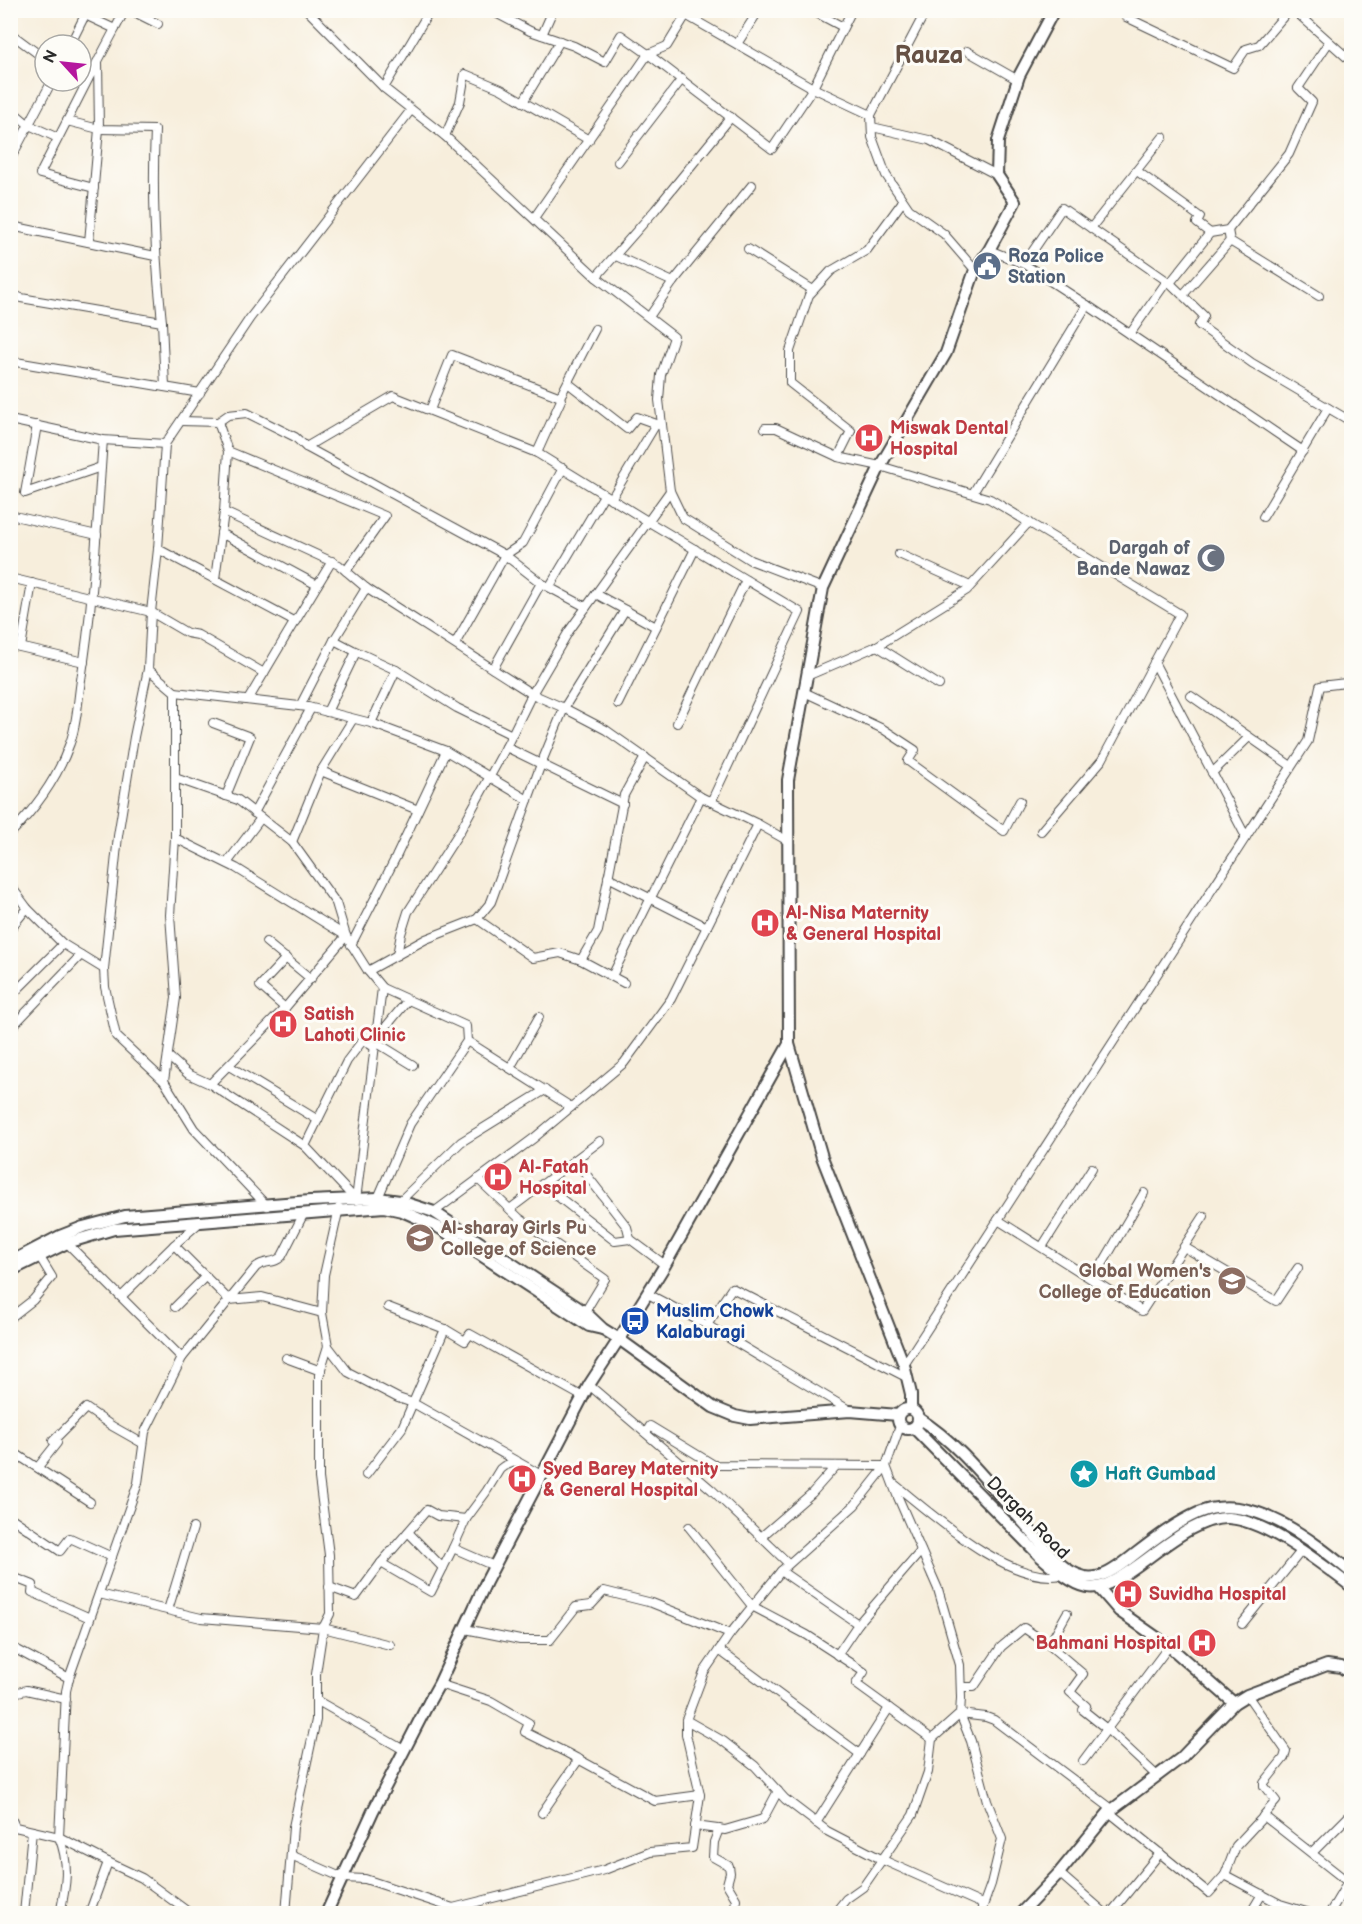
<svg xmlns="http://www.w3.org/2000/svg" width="1362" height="1924" viewBox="0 0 1362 1924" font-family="'Balsamiq Sans',sans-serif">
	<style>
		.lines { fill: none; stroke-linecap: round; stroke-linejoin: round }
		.street-casing { stroke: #4a4846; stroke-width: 10 }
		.secondary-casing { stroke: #4a4846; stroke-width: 14 }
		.street { stroke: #fff; stroke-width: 8 }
		.secondary { stroke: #fff; stroke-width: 10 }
		.labels { text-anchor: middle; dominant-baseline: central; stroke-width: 6; stroke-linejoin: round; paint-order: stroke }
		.service-label { font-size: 18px; font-weight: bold; fill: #4e5e75; stroke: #fdfcf7; text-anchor: start }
		.health-label { font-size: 18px; font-weight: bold; fill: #be3a42; stroke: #fdfcf7; text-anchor: start }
		.worship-label { font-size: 18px; font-weight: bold; fill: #5b616d; stroke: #fdfcf7; text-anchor: end }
		.education-label { font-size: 18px; font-weight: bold; fill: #785e54; stroke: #fdfcf7; text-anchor: start }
		.transit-label { font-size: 18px; font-weight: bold; fill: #164399; stroke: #fdfcf7; text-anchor: start }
		.culture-label { font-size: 18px; font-weight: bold; fill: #0d838f; stroke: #fdfcf7; text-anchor: start }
		.street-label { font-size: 18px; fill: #2b2b2b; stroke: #fdfcf7 }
		.district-label { font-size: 24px; font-weight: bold; fill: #665144; stroke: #fdfcf7 }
	</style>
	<rect width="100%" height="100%" fill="#fdfcf7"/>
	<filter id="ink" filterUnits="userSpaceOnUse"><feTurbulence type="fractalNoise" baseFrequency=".0167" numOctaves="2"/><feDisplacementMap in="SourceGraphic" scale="12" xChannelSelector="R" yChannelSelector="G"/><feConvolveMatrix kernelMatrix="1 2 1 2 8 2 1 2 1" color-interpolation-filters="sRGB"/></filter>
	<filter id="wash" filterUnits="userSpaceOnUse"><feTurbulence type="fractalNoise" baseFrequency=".008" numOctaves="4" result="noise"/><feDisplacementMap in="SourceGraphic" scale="24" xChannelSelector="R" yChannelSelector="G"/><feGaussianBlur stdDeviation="1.35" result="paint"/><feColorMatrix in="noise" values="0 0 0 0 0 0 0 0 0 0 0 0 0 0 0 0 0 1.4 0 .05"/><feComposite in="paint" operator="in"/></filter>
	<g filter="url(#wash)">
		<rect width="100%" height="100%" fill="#f7eedc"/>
	</g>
	<g filter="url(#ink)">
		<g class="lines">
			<g class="street-casing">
				<g id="street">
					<polyline points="130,10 158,24"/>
					<polyline points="307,10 384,88 445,136 596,277 674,337 661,375 659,400 670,491 683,518 750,560 823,588"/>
					<polyline points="490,10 530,31 574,46 605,62 621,35 648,54 772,149 813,88 852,10"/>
					<polyline points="677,10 813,88 871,115"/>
					<polyline points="811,10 843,27"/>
					<polyline points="928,10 921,20 871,115 872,137 886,175 909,209 944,234 975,270"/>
					<polyline points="1294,10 1352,62"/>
					<path d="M85 15 115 29 98 61 99 129 155 130C152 196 155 257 162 322"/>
					<polyline points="1126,17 1233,68 1246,49 1259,45 1289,10"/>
					<polyline points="115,29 125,10"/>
					<polyline points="10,33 45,59"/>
					<polyline points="542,35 553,10"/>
					<polyline points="737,44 759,10"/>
					<polyline points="70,45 85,15 77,10"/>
					<polyline points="967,51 1018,80"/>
					<polyline points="384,88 430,10"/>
					<polyline points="523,102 560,41"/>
					<polyline points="10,109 29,125 58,138"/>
					<polyline points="67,121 99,129 89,242"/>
					<polyline points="872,127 929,140 997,175"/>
					<polyline points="445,136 460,102 465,74 501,89 589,140"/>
					<polyline points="10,160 52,81"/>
					<polyline points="618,162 682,79"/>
					<polyline points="1137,171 1200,217 1197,223 1210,233"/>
					<polyline points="94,188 40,174 97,62"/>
					<polyline points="534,218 648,54 667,46 689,10"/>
					<polyline points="10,224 16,227 155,256"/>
					<polyline points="1091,228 1163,137"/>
					<polyline points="1228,230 1230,241 1319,296"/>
					<polyline points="748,249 813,290"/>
					<polyline points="989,250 1024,264 1062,208 1170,283 1204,316 1199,325 1252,363 1352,422"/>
					<polyline points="616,256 673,282"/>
					<polyline points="596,277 655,210 731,117"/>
					<polyline points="1170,283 1210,233 1228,230 1289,154 1312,102 1298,88 1329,42"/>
					<polyline points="10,293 21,298 162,322 165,387"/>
					<polyline points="1183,295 1230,241"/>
					<polyline points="1087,305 1303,451"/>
					<polyline points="649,317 673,282 752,185"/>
					<polyline points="1130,334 1167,281"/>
					<polyline points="10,361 200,393"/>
					<polyline points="568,383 627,429 637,417 662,426"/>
					<polyline points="560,397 595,329"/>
					<polyline points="430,410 452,355 558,396 560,397 561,400 537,453"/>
					<polyline points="10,420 103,440 165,444"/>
					<polyline points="181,421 218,422 228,451 224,512 339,565 366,588 532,694 569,631 670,491"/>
					<polyline points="218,422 228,415 247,413 295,437 306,447 505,555 541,583"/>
					<polyline points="37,425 25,493 101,467"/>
					<polyline points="765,428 776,428 838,457 880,466 990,499 1180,614 1102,760 1041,831"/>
					<polyline points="306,447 393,396 537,453 649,522 800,612 711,802"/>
					<polyline points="228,451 385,516 346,571"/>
					<polyline points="838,457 851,431 790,383 790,351 809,295 831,271 867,250 903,201"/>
					<polyline points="973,493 1087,305 1024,264"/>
					<polyline points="611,499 656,424"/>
					<polyline points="10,515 97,535"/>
					<polyline points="1263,517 1328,408"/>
					<polyline points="221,533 317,585"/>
					<polyline points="158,549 295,622 332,561"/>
					<polyline points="899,554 970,586"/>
					<polyline points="10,578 151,612 187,633 198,635 264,673"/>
					<polyline points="215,579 224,512"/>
					<polyline points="550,586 604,495"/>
					<polyline points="366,588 334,640 353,650 396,670 371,723"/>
					<polyline points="596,594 656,627"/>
					<polyline points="455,644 505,555 523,543 563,468"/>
					<polyline points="11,645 84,662"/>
					<polyline points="877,646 939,685"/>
					<polyline points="21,647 32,583"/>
					<polyline points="1154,662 1246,837"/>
					<polyline points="148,669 134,737 118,836 104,969 105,987 116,1036 164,1081"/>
					<polyline points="493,669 541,583 586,607"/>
					<polyline points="396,670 457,708 512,735"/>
					<polyline points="807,676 877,646 967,590 1029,522"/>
					<polyline points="175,692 308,707 371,723 446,751 528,800"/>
					<polyline points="804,692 883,729 915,750 908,761 1004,831 1020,801"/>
					<polyline points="1191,696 1291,766"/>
					<polyline points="248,700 296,619"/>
					<polyline points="618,704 695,549"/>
					<polyline points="300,706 334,640"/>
					<polyline points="327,712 356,652"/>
					<polyline points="353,719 321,771 418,810"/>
					<polyline points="213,723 250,737 226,796"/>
					<polyline points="677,723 746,580"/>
					<polyline points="506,747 623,804"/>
					<polyline points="1212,773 1249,737"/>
					<polyline points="175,778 238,800 292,842 336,903 346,936 285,1008 210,1084"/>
					<polyline points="254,813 311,708"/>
					<path d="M10 834C36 808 58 777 70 743 77 725 78 699 81 680 94 600 97 520 103 440"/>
					<polyline points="175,838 236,868 346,936 368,971"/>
					<polyline points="292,842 321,771"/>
					<polyline points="227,863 261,818"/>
					<polyline points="608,877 707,927"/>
					<polyline points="10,885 27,908 63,944 104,969"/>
					<polyline points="477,919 533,958 560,953 581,960 598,931 624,795 645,757"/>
					<polyline points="10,929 27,908"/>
					<polyline points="266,942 311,979"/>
					<polyline points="351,945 396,857 446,751"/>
					<polyline points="397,955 401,934 408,912 460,831 506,747 532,694 564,708 625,610"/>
					<polyline points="581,960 624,983"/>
					<polyline points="612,976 701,797"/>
					<polyline points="382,988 368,971 426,939 477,919 491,902 541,764 564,708 606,730 701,797 758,824"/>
					<polyline points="10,997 63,944"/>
					<polyline points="408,1000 374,1041 413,1065"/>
					<polyline points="285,1008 260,986 286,958"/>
					<polyline points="10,1029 81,955"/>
					<polyline points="168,1056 188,1074 210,1084 305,1146"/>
					<polyline points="229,1066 318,1120"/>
					<polyline points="510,1068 539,1017"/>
					<polyline points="575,1160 627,1227 630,1239 665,1265"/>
					<polyline points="478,1179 519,1218 605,1279 585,1312"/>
					<polyline points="542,1184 615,1241 630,1239"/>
					<polyline points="378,1198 410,1124 467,1041"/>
					<polyline points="356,1200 382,988 466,1026 467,1041 571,1107"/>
					<polyline points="356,1200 305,1146 347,1061 363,1040 374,1047"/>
					<polyline points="400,1201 461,1142 545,1090"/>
					<polyline points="267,1206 194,1129 164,1081 176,998 170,915 175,838 175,692 148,669 151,612 158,549 165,444 250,318 411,110"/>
					<polyline points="510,1209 600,1141"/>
					<polyline points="434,1212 534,1138 624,1063 671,999 758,824 788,841"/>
					<polyline points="998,1220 1142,1311 1204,1216"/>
					<polyline points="199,1223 174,1245 229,1300 262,1297 322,1313 328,1346 319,1375 319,1478 329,1555 330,1614 323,1628 390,1645"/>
					<polyline points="67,1243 182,1358"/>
					<polyline points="1042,1247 1092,1168"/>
					<polyline points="1184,1247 1276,1301 1298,1268"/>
					<polyline points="1093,1280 1144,1193"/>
					<polyline points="648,1294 707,1325 849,1410"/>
					<polyline points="121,1297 174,1245"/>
					<polyline points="175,1307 206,1276"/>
					<polyline points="322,1313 324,1275 339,1208"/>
					<polyline points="10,1318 33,1300 52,1277 38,1254"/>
					<polyline points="707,1325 732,1288 908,1378"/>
					<polyline points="445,1329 465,1341 470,1334 583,1397"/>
					<polyline points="328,1346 348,1372 398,1398 413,1403 543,1476"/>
					<polyline points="286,1358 321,1371"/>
					<polyline points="904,1365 1308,741 1320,686 1346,683 1352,686"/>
					<polyline points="589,1385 712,1490 788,1563"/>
					<polyline points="900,1426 886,1466 897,1495 938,1589 960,1665 961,1698 960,1714 971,1741 987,1801 1002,1839 991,1884 980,1914"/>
					<polyline points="646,1433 650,1426 714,1465 886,1466"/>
					<polyline points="10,1450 90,1502"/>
					<polyline points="38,1467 57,1443 53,1441 86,1408 112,1426 142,1443"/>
					<polyline points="366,1475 402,1428 445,1329 388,1307"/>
					<path d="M894 1484C933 1515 1009 1585 1061 1575"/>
					<polyline points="10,1517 60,1551 70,1538 112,1557"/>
					<polyline points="466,1519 486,1492 500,1469 504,1466 517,1461"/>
					<polyline points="689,1527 752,1606 807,1635 864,1672 856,1684 932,1739"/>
					<polyline points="408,1532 443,1568"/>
					<polyline points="761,1537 812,1493 836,1466"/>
					<polyline points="381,1563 431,1592 453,1548"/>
					<polyline points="781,1571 858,1624 837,1655"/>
					<polyline points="10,1576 33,1585 32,1592 90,1618"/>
					<polyline points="329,1587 356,1597 381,1563 427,1510 438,1516 466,1519 453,1548 494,1566"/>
					<polyline points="99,1594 201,1618 323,1628 316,1674 316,1720 293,1827 286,1914"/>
					<polyline points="168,1610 193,1528"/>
					<polyline points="858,1624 921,1551"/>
					<polyline points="1242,1624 1302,1550"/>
					<polyline points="465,1629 520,1640 550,1640 576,1607 591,1605 604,1591 652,1603 730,1634"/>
					<polyline points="1049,1645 1083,1674 1070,1692 1086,1706 1083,1710 1108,1730 1156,1775"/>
					<polyline points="10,1646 69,1678"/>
					<polyline points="719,1650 860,1754"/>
					<polyline points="439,1684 491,1701 529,1723 525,1732 567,1753 655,1801 700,1795"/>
					<polyline points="961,1687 974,1687 1001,1647 1024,1628 1049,1645 1067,1613"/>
					<polyline points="10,1694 26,1690 66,1699"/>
					<polyline points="1247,1695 1286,1751 1284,1758 1264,1783 1264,1786 1276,1801 1263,1816"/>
					<polyline points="316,1700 404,1750"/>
					<polyline points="686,1720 723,1741 755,1766 785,1799 827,1831 883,1860 982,1904"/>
					<polyline points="1083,1761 1169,1646"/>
					<polyline points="1109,1812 1209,1893 1225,1875 1280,1904 1313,1914"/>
					<polyline points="542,1813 579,1759"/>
					<polyline points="10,1815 15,1827 59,1837 108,1862 142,1878 191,1914"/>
					<polyline points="816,1823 889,1708"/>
					<polyline points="695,1826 725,1830 763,1819 778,1791"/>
					<polyline points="719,1829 714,1842 713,1857 729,1866 730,1873 727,1884 736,1899 734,1914"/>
					<polyline points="1312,1853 1352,1813"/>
					<polyline points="291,1855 343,1878 365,1879 453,1908 604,1870 650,1852 692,1848 700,1795 686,1734 686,1720 704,1672 730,1634 781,1571 855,1505 886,1466"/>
					<polyline points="1059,1873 1106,1914"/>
					<polyline points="1225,1875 1236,1846 1264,1816 1348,1882 1329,1914"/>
					<polyline points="24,1914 32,1831"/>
					<path d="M60 1914C66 1886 70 1864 59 1837L66 1691 69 1678 138 1483 145 1432 182 1358 256 1267C265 1259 274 1265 282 1256L303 1215"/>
					<polyline points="89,1914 108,1862"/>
					<polyline points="834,1914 846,1899 863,1887 913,1815 928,1772 932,1739 960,1714 986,1717 994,1720 1112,1809"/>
					<polyline points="1110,1914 1160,1853"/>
					<polyline points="1250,1914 1262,1894"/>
				</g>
			</g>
			<g class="secondary-casing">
				<g id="secondary">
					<polyline points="10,1262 60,1236 83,1227 125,1216 310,1201 378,1198 400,1201 434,1212 585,1312 603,1329 619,1339 665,1265 789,1044"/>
					<polyline points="10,1271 67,1243 114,1229 384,1207 402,1211 438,1227 589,1326 602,1329"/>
					<circle cx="908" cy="1419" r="10"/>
					<polyline points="911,1409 911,1394 904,1365 822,1157 789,1044 788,780 823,588 880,466 946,353 975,270 989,250 1015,202 997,175 998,141 1019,76 1054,10"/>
					<path d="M918 1418C960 1444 991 1487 1024 1523 1041 1542 1058 1571 1085 1577 1101 1580 1117 1568 1130 1558 1151 1542 1173 1524 1198 1513 1251 1490 1313 1541 1352 1573"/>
					<path d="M914 1428 1041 1557C1054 1568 1070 1583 1087 1587 1121 1595 1180 1516 1228 1518 1266 1520 1322 1564 1352 1587"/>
					<polyline points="1099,1588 1119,1611 1169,1646 1234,1703"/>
					<polyline points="326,1914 373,1811 429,1702 439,1684 486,1582 589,1385 619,1339 713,1407 735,1416 750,1419 850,1411 898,1415"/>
					<polyline points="1020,1914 1059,1873 1109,1812 1181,1758 1234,1703 1247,1695 1327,1665 1341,1667 1352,1674"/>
				</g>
			</g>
			<use href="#street" class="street"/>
			<use href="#secondary" class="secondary"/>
		</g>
	</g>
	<defs>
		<g id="civic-disc" transform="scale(1.5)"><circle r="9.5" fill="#5c6f8a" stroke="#fdfcf7"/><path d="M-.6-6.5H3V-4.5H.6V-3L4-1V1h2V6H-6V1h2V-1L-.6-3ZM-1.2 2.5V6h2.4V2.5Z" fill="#fff"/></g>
		<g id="hospital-disc" transform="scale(1.5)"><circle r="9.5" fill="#e0444e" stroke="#fdfcf7"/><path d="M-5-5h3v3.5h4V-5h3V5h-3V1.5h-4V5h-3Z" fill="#fff"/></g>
		<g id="mosque-disc" transform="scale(1.5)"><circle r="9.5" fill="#6b7280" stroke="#fdfcf7"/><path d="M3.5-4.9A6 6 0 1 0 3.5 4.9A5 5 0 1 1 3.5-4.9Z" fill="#fff"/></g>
		<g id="university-disc" transform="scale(1.5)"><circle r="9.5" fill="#8d6e63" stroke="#fdfcf7"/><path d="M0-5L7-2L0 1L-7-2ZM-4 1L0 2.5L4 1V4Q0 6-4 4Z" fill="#fff"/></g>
		<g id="bus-disc" transform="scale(1.5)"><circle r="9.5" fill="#1a4fb4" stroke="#fdfcf7"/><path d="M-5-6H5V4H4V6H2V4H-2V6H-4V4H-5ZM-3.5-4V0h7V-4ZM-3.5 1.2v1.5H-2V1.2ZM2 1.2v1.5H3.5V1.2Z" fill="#fff"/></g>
		<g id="sight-disc" transform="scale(1.5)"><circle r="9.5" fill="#0f9aa8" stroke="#fdfcf7"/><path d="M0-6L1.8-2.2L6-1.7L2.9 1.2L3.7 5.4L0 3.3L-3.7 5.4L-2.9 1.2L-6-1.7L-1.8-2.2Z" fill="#fff"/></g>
	</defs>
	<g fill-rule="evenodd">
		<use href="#civic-disc" x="987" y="266"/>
		<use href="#hospital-disc" x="869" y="438"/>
		<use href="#mosque-disc" x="1211" y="558"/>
		<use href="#hospital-disc" x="765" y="923"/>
		<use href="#hospital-disc" x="283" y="1024"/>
		<use href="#hospital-disc" x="498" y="1177"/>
		<use href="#university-disc" x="420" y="1238"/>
		<use href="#university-disc" x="1232" y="1281"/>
		<use href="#bus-disc" x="635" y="1321"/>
		<use href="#sight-disc" x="1084" y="1474"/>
		<use href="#hospital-disc" x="522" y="1479"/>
		<use href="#hospital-disc" x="1128" y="1594"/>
		<use href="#hospital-disc" x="1202" y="1643"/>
	</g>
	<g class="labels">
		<g class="service-label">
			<text x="1008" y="256">Roza Police<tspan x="1008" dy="21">Station</tspan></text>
		</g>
		<g class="health-label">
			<text x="890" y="428">Miswak Dental<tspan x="890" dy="21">Hospital</tspan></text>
			<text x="786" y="913">Al-Nisa Maternity<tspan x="786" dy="21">&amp; General Hospital</tspan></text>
			<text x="304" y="1014">Satish<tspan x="304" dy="21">Lahoti Clinic</tspan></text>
			<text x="519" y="1167">Al-Fatah<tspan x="519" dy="21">Hospital</tspan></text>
			<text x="543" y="1469">Syed Barey Maternity<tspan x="543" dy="21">&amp; General Hospital</tspan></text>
			<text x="1149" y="1594">Suvidha Hospital</text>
			<text x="1181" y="1643" text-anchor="end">Bahmani Hospital</text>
		</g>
		<g class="worship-label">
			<text x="1190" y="548">Dargah of<tspan x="1190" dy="21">Bande Nawaz</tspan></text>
		</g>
		<g class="education-label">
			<text x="441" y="1228">Al-sharay Girls Pu<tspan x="441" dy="21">College of Science</tspan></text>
			<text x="1211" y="1271" text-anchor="end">Global Women's<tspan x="1211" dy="21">College of Education</tspan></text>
		</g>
		<g class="transit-label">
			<text x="656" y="1311">Muslim Chowk<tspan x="656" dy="21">Kalaburagi</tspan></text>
		</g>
		<g class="culture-label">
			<text x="1105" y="1474">Haft Gumbad</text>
		</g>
		<g class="street-label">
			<text transform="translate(1028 1518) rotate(45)">Dargah Road</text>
		</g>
		<g class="district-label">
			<text x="929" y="55">Rauza</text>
		</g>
	</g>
	<rect width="1362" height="1924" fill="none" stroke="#fdfcf7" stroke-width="36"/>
	<g transform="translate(63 63) rotate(297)"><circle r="28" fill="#fdfcf7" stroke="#a9a8a5" stroke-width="1.5"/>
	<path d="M0-4.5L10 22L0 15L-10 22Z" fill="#b5179e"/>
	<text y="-9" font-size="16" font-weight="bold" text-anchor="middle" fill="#2b2b2b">N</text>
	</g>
</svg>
